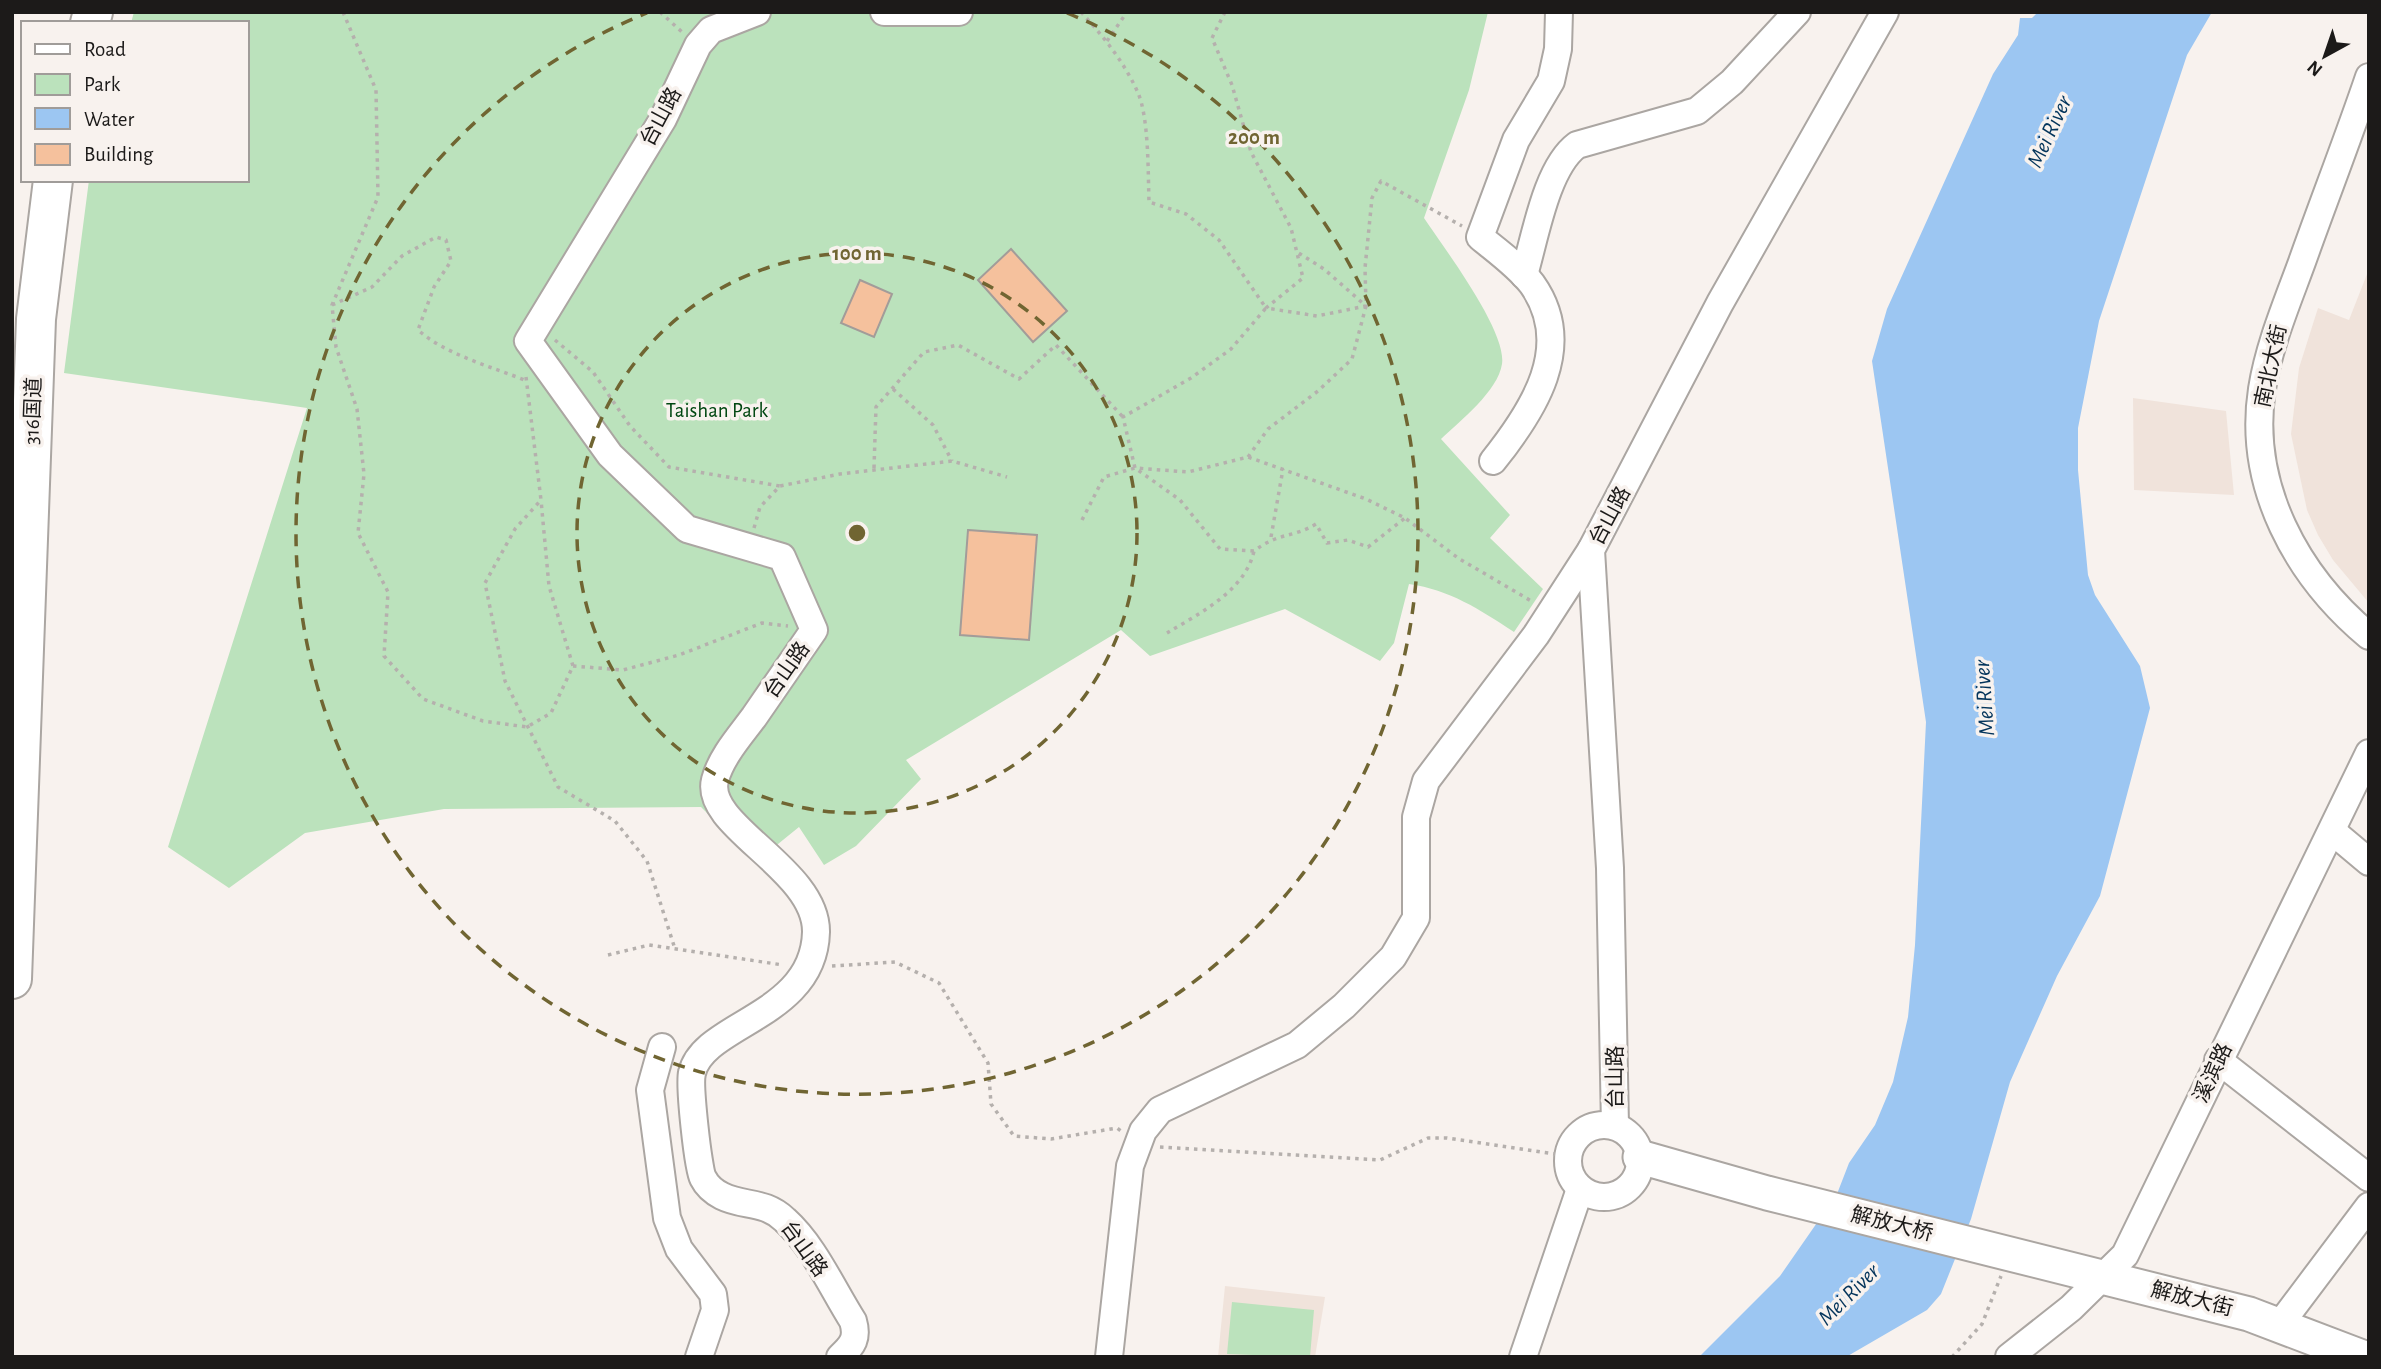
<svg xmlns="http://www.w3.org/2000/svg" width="2381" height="1369" viewBox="0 0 2381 1369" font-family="'Alegreya Sans','Noto Sans SC',sans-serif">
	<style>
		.built { fill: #f0e3db }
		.green { fill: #bbe2bc }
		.water { fill: #9cc6f2 }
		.building { fill: #f5c19d; stroke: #a29c99; stroke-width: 2 }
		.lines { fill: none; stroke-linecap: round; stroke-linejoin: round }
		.minor-casing { stroke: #aba6a2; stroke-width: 30 }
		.major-casing { stroke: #aba6a2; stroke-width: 37 }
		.highway-casing { stroke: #aba6a2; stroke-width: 42 }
		.path { stroke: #b5b0ad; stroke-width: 3.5; stroke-dasharray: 3.5 5; stroke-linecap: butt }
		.minor { stroke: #fff; stroke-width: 26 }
		.major { stroke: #fff; stroke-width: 33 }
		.highway { stroke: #fff; stroke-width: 38 }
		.ring { fill: none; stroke: #706532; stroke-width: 3.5; stroke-dasharray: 12 9 }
		.labels { text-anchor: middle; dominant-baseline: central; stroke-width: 7; stroke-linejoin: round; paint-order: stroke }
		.street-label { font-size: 21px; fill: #1c1a19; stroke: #f8f2ee }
		.park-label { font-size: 21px; fill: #004711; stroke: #f8f2ee }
		.water-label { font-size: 23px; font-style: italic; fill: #03345b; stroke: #f8f2ee }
		.centre { fill: #706532; stroke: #f8f2ee; stroke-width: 3.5 }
		.ring-label { font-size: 21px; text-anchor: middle; font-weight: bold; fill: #706532; stroke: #f8f2ee; stroke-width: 7; stroke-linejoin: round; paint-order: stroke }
	</style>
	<rect width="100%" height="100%" fill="#f8f2ee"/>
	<g class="built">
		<polygon points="2369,269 2369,603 2333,560 2318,535 2307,510 2291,434 2299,368 2318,308 2349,320"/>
		<polygon points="2133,398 2226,411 2234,495 2134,490"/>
		<polygon points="1225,1286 1325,1297 1315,1357 1218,1357"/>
	</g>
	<g class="green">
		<path d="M134 12H1488L1469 90 1424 218C1444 248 1507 331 1502 364 1498 391 1460 421 1441 439L1510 515 1490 538 1543 589 1514 632C1479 609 1450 590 1409 584L1394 643 1380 661 1285 609 1150 656 1121 630 906 760 921 779 856 846 824 865 799 827 756 862 701 807 444 809 305 833 229 888 168 847 307 408 64 373 89 180H247V23H131Z"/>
		<polygon points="1232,1302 1314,1310 1310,1357 1227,1354"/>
	</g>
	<polygon class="water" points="2038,12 2212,12 2187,55 2099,321 2078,428 2078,470 2088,575 2095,595 2140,666 2150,708 2100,896 2057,976 2010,1082 1971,1219 1941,1294 1927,1310 1846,1357 1699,1357 1780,1276 1837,1194 1849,1163 1875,1125 1893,1082 1908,1017 1915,945 1926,722 1872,361 1887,309 1993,74 2018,35 2020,18 2032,18"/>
	<g class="building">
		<polygon points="1011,249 1067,311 1033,342 978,280"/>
		<polygon points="860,280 892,294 874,337 841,323"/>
		<polygon points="968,530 1037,535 1029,640 960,635"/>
	</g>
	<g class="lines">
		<g class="minor-casing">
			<g id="minor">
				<path d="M757 12 711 30 698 45 663 119 528 341 610 455 687 529 782 557 814 630C794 659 774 688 754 717 740 736 721 757 715 780 703 826 817 869 816 932 814 1017 703 1023 692 1073 689 1085 698 1169 703 1178 707 1186 714 1192 722 1196 744 1207 764 1200 785 1220 814 1246 832 1288 853 1321 858 1338 853 1345 840 1357"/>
				<polyline points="884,12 959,12"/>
				<path d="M2369 77C2348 139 2324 200 2302 262 2287 303 2269 345 2262 389 2247 486 2297 576 2369 636"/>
				<path d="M1524 275C1535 238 1546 168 1577 145L1697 111 1732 82 1797 12"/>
				<path d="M1493 461C1533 411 1576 346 1532 284 1518 266 1497 251 1480 237L1516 140 1551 81 1558 49 1559 12"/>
				<polyline points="2332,831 2369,862"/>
				<polyline points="662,1047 650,1090 667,1218 679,1249 713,1294 715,1310 699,1357"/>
				<polyline points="2218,1060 2369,1178"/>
				<circle cx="1604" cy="1161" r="36"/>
				<polyline points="1615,1126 1610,868 1591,550 1720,303 1885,12"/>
				<polyline points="2281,1323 2369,1206"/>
				<polyline points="1109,1357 1130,1166 1143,1131 1160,1110 1297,1045 1344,1006 1393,957 1416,918 1416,817 1426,781 1536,635 1591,550"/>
				<polyline points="1523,1357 1580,1189"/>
				<polyline points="2009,1357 2071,1308 2125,1255 2369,753"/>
			</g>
		</g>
		<g class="major-casing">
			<polyline id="major" points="1640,1157 1767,1193 2249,1314 2362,1357"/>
		</g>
		<g class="highway-casing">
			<g id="highway">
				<polyline points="90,23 93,12"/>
				<polyline points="12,979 36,319 53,180"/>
			</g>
		</g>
		<g class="path">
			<polyline points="343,12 376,90 378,197 332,305 336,347 357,409 364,474 358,533 388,592 384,656 423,699 483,721 527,727 551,713 573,666 549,586 541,500"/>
			<polyline points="660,12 682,32"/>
			<path d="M1081 12C1103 36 1125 63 1138 93 1149 118 1148 174 1149 202L1186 214 1219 240 1266 308 1231 349 1191 378 1123 417 1135 468 1188 472 1248 457 1366 499 1405 518 1458 558 1533 602"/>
			<polyline points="1225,12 1212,38 1232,85 1251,152 1291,228 1303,278 1266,308 1317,316 1366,306 1324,269 1297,252"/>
			<polyline points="1107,41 1127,12"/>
			<path d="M332 305 372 287 402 256 436 237 446 240 451 261 434 287 418 330C446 355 493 367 527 381"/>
			<polyline points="555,340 593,372 630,426 669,467 780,486"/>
			<polyline points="526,377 541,500 515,529 485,583 505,681 558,787 615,821 647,861 675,949"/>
			<polyline points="893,389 933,425 952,461"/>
			<polyline points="1248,457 1268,429 1318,391 1352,359 1366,306 1365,268 1372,198 1381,181 1462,226"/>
			<polyline points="874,468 876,407 924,352 958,345 1019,379 1056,345 1123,417"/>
			<path d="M1082 520 1104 477 1135 468 1180 500 1220 549 1254 551C1279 532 1293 538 1316 524L1327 543 1348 540 1368 547 1405 518"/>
			<polyline points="754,528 760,507 780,486 840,474 952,461 1007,477"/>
			<polyline points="1271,537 1283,469"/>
			<path d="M1167 633C1200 613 1245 591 1254 551"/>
			<polyline points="573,666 623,670 679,655 762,623 788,626"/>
			<polyline points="608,955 649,945 783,965"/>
			<polyline points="832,966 895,962 939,983 988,1063 991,1104 1014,1136 1051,1139 1117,1128 1121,1131"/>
			<polyline points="1160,1147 1380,1160 1428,1138 1447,1138 1568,1156"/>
			<polyline points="1952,1357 1982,1324 2001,1276"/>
		</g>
		<use href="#minor" class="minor"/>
		<use href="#major" class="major"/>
		<use href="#highway" class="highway"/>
	</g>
	<g class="ring">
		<circle cx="857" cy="533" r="280"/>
		<path d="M1067 13A561 561 0 1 1 647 13"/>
	</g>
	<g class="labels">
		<g class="street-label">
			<text transform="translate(661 117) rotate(-62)">台山路</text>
			<text transform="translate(2271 366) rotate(-78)">南北大街</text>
			<text transform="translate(33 411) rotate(-88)">316国道</text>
			<text transform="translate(1610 516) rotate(-62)">台山路</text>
			<text transform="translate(787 670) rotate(-55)">台山路</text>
			<text transform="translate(2213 1073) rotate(-65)">溪滨路</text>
			<text transform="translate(1615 1077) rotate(-90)">台山路</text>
			<text transform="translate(1892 1224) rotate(14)">解放大桥</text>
			<text transform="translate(804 1249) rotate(54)">台山路</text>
			<text transform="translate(2192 1299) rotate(14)">解放大街</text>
		</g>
		<g class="park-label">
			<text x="717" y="410">Taishan Park</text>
		</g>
		<g class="water-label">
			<text transform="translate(2050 132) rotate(-65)">Mei River</text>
			<text transform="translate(1985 698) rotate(-94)">Mei River</text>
			<text transform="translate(1849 1295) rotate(-45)">Mei River</text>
		</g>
	</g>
	<circle cx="857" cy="533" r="10" class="centre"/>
	<g class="ring-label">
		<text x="1254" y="144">200 m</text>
		<text x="857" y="260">100 m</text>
	</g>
	<rect width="2381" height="1369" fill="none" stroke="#1c1a19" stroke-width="28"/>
	<rect x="21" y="21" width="228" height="161" fill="#f8f2ee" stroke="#a09c99" stroke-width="2"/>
	<rect x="35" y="44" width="35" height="10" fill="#ffffff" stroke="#a09c99" stroke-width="2"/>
	<text x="84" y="56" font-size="21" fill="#1c1a19">Road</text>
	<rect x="35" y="74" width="35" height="21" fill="#bbe2bc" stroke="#a09c99" stroke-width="2"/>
	<text x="84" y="91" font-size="21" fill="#1c1a19">Park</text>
	<rect x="35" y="108" width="35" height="21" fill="#9cc6f2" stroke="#a09c99" stroke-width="2"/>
	<text x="84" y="126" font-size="21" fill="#1c1a19">Water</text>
	<rect x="35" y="144" width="35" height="21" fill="#f5c19d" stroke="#a09c99" stroke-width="2"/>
	<text x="84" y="161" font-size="21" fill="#1c1a19">Building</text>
	<g transform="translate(2325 56) rotate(220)" stroke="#f8f2ee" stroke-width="5" paint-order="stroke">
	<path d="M0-5L12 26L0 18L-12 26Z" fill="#1c1a19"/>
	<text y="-10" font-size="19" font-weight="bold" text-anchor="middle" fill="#1c1a19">N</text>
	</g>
</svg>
